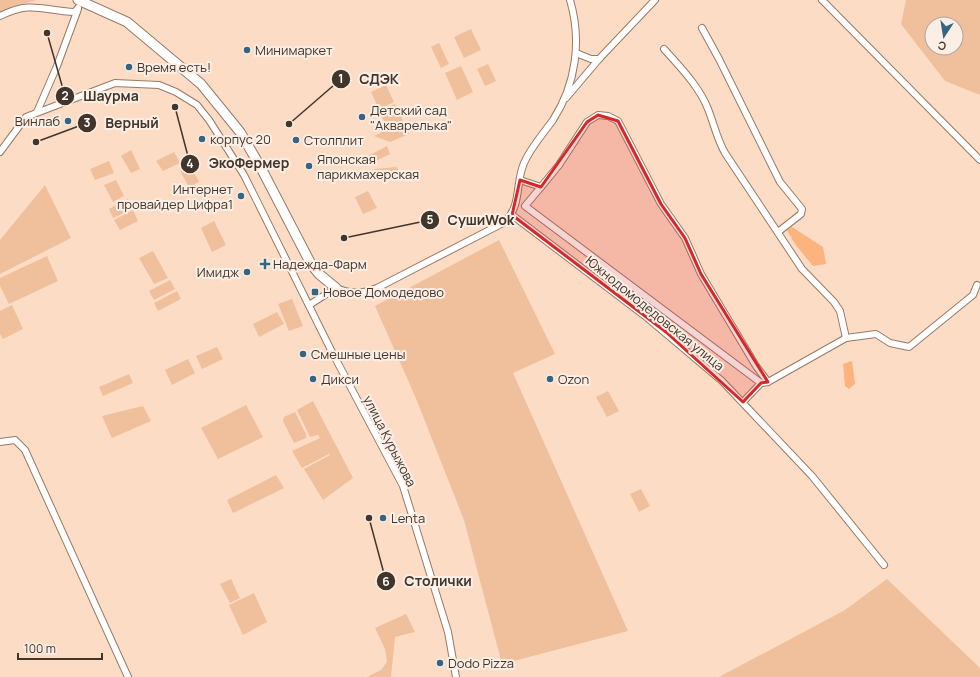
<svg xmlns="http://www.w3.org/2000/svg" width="980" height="677" viewBox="0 0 980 677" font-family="Manrope,sans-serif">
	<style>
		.green { fill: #f0bf9c; fill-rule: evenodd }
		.water { fill: #fcb37d }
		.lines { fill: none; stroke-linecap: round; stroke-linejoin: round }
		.street-casing { stroke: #977a65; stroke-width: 8 }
		.secondary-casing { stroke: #977a65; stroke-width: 11 }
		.street { stroke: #fff; stroke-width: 6 }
		.secondary { stroke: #fff; stroke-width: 9 }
		.marked { fill: #d62828; fill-opacity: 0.2; stroke: #d62828; stroke-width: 3; stroke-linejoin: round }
		.poi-dot { fill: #346684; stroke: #fbeee5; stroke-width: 1.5 }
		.labels { text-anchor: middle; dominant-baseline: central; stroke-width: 4; stroke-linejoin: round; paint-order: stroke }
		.poi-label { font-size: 13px; fill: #41352c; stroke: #fbeee5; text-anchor: start }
		.street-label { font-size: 13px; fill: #41352c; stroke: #fbeee5 }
		.leader { fill: none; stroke: #41352c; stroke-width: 1.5 }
		.callout-dot { fill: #41352c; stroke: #fbeee5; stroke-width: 1.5 }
		.mark-label { font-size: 12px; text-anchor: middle; font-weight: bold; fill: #fff }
		.callout-label { font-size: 14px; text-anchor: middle; font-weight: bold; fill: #41352c; stroke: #fbeee5; stroke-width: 4; stroke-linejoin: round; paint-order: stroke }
	</style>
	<rect width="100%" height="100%" fill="#fddcc6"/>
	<g class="green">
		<polygon points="0,0 37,0 11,7 0,18"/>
		<path d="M906 0H980V95L945 81 901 24ZM932 24H956V48H932Z"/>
		<polygon points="471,29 481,50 464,58 454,37"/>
		<polygon points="439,43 449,64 441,68 431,47"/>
		<polygon points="488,64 496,81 485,86 477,69"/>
		<polygon points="461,66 473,92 457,100 445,73"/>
		<polygon points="386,85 394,102 379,109 371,92"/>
		<polygon points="395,104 403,121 388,129 379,111"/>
		<polygon points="404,122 409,134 390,142 374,136"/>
		<polygon points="387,146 390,154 372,163 368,156"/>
		<polygon points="131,150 140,169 131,173 121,156"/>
		<polygon points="174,152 180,163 163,171 156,161"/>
		<polygon points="109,161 114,173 95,180 90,169"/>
		<polygon points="190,165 199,182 189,187 180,171"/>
		<polygon points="396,167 398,169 398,177 395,180 377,177 374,171 375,169"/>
		<polygon points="116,180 124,196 113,202 104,185"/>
		<polygon points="45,185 71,238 0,274 0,240"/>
		<polygon points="368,191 377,208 363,214 355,197"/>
		<polygon points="128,199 132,209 113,218 109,209"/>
		<polygon points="133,210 138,221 120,230 114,220"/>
		<polygon points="214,221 226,245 212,252 201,228"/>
		<polygon points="499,240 555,354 513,373 628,631 502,664 464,520 415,396 375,306"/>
		<polygon points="153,251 168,278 154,284 139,258"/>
		<polygon points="47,256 58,281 9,304 0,286 0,278"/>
		<polygon points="170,280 175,289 154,300 149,291"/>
		<polygon points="177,291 181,299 158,311 154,303"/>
		<polygon points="292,299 303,326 289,331 278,304"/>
		<polygon points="12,305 23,329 3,339 0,334 0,311"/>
		<polygon points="277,312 284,324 259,337 253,324"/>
		<polygon points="217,347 223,359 202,369 196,356"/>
		<polygon points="188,359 195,373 172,385 165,370"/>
		<polygon points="129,374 133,383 103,396 99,387"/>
		<polygon points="608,391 619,411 607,417 596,397"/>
		<polygon points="313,401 353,478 323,500 304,469 330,455 327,450 329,454 302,468 292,451 320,438 318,435 310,437 297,410"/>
		<polygon points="246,405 263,437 218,459 201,428"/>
		<polygon points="143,406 151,421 112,438 102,416"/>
		<polygon points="295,412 306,434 306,438 294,443 283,421 284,417"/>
		<polygon points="276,475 284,488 233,513 227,500"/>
		<polygon points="641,489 650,506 639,512 630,494"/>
		<polygon points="231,579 240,598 230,603 220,584"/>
		<polygon points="887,579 980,668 980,677 719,677 845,610"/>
		<polygon points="254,593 267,622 243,635 229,605"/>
		<polygon points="406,614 415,632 395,637 391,677 367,677 381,670 387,662 385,649 375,628"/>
	</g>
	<g class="water">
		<polygon points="792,227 823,247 826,264 813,266 795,244 787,230"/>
		<polygon points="852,361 855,384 849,389 845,386 843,364"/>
	</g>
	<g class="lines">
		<g class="street-casing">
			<g id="street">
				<polyline points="822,0 980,160"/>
				<path d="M0 16C33 0 42 11 75 12L78 8"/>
				<polyline points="702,28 719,59 780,182 802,209 801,214 778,232"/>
				<path d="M664 49C680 67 699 86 708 109 714 124 717 139 725 153L802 269 834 302 840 311 846 338"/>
				<polyline points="576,53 591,59 599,59"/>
				<polyline points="566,98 599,59 655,0"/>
				<polyline points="37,112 57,66 78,9"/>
				<polyline points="0,152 26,117 115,83 159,85 176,92 197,105 209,120 244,175 332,352 403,486 448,632 456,677"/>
				<polyline points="520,180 541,187 525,206 761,383 768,382 846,338 876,334 890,343 909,347 973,295 977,285"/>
				<polyline points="541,187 559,165 587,122 598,115 608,116 618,121 661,204 685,238 701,274 756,366 768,382"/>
				<polyline points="512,215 645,316 722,381 812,476 884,565"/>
				<path d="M309 305 336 288C351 294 362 294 377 288L505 222C522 204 515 184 524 163 531 147 543 134 553 120 576 84 582 41 570 0"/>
				<polyline points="743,402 761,383"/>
				<polyline points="0,442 15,440 25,450 128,677"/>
			</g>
		</g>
		<g class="secondary-casing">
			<polyline id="secondary" points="78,0 127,22 201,84 240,132 260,166 311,264 319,274 336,288"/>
		</g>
		<use href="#street" class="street"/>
		<use href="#secondary" class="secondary"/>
	</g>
	<path class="marked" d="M598 115 618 121 661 204 685 238 701 274 768 382 761 383 743 402 666 332 512 215 520 180 541 187 587 122Z"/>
	<g class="poi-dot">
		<circle cx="247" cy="50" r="4"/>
		<circle cx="129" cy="67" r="4"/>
		<circle cx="362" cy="117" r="4"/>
		<circle cx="68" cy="121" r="4"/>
		<circle cx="202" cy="139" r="4"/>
		<circle cx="296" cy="140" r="4"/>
		<circle cx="309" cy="166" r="4"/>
		<circle cx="241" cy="196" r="4"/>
		<path d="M263 258h4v4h4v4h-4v4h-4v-4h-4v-4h4z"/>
		<circle cx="247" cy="272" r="4"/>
		<rect x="311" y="288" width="8" height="8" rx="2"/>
		<circle cx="303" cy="354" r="4"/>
		<circle cx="313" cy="379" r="4"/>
		<circle cx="550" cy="379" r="4"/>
		<circle cx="383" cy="518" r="4"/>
		<circle cx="440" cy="663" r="4"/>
	</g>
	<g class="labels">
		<g class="poi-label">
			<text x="255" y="50">Минимаркет</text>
			<text x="137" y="67">Время есть!</text>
			<text x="370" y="110">Детский сад<tspan x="370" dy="15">"Акварелька"</tspan></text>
			<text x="60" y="121" text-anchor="end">Винлаб</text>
			<text x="210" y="139">корпус 20</text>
			<text x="304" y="140">Столплит</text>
			<text x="317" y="159">Японская<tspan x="317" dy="15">парикмахерская</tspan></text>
			<text x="233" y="189" text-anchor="end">Интернет<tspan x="233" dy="15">провайдер Цифра1</tspan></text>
			<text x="273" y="264">Надежда-Фарм</text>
			<text x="239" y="272" text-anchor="end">Имидж</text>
			<text x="323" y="292">Новое Домодедово</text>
			<text x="311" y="354">Смешные цены</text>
			<text x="321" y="379">Дикси</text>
			<text x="558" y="379">Ozon</text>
			<text x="391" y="518">Lenta</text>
			<text x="448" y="663">Dodo Pizza</text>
		</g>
		<g class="street-label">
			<text transform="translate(655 313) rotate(39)">Южнодомодедовская улица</text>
			<text transform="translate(390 441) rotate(63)">улица Курыжова</text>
		</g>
	</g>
	<path class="leader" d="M289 124L341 79M47 33L65 96M36 142L87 123M175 107L190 164M344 238L430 220M369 518L386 581"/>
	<g class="callout-dot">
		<circle cx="289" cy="124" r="4"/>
		<circle cx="47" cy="33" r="4"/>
		<circle cx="36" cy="142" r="4"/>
		<circle cx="175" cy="107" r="4"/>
		<circle cx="344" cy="238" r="4"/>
		<circle cx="369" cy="518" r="4"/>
		<circle cx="341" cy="79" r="10"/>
		<circle cx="65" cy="96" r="10"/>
		<circle cx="87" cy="123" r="10"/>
		<circle cx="190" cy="164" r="10"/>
		<circle cx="430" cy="220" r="10"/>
		<circle cx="386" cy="581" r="10"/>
	</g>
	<g class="mark-label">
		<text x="341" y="83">1</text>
		<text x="65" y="100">2</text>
		<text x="87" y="127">3</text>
		<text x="190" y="168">4</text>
		<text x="430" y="224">5</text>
		<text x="386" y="586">6</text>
	</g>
	<g class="callout-label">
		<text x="379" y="84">СДЭК</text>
		<text x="111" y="101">Шаурма</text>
		<text x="132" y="128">Верный</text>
		<text x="249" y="168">ЭкоФермер</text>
		<text x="481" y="225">СушиWok</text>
		<text x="438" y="586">Столички</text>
	</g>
	<g transform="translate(944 36) rotate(192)"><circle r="19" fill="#fbeee5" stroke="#b1a49b"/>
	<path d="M0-3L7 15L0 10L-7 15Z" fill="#346684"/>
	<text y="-6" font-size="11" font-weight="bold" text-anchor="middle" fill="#41352c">С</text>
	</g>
	<path d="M18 653v6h84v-6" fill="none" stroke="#41352c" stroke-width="2"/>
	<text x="24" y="653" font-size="12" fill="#41352c" stroke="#fbeee5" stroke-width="3" paint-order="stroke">100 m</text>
</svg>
